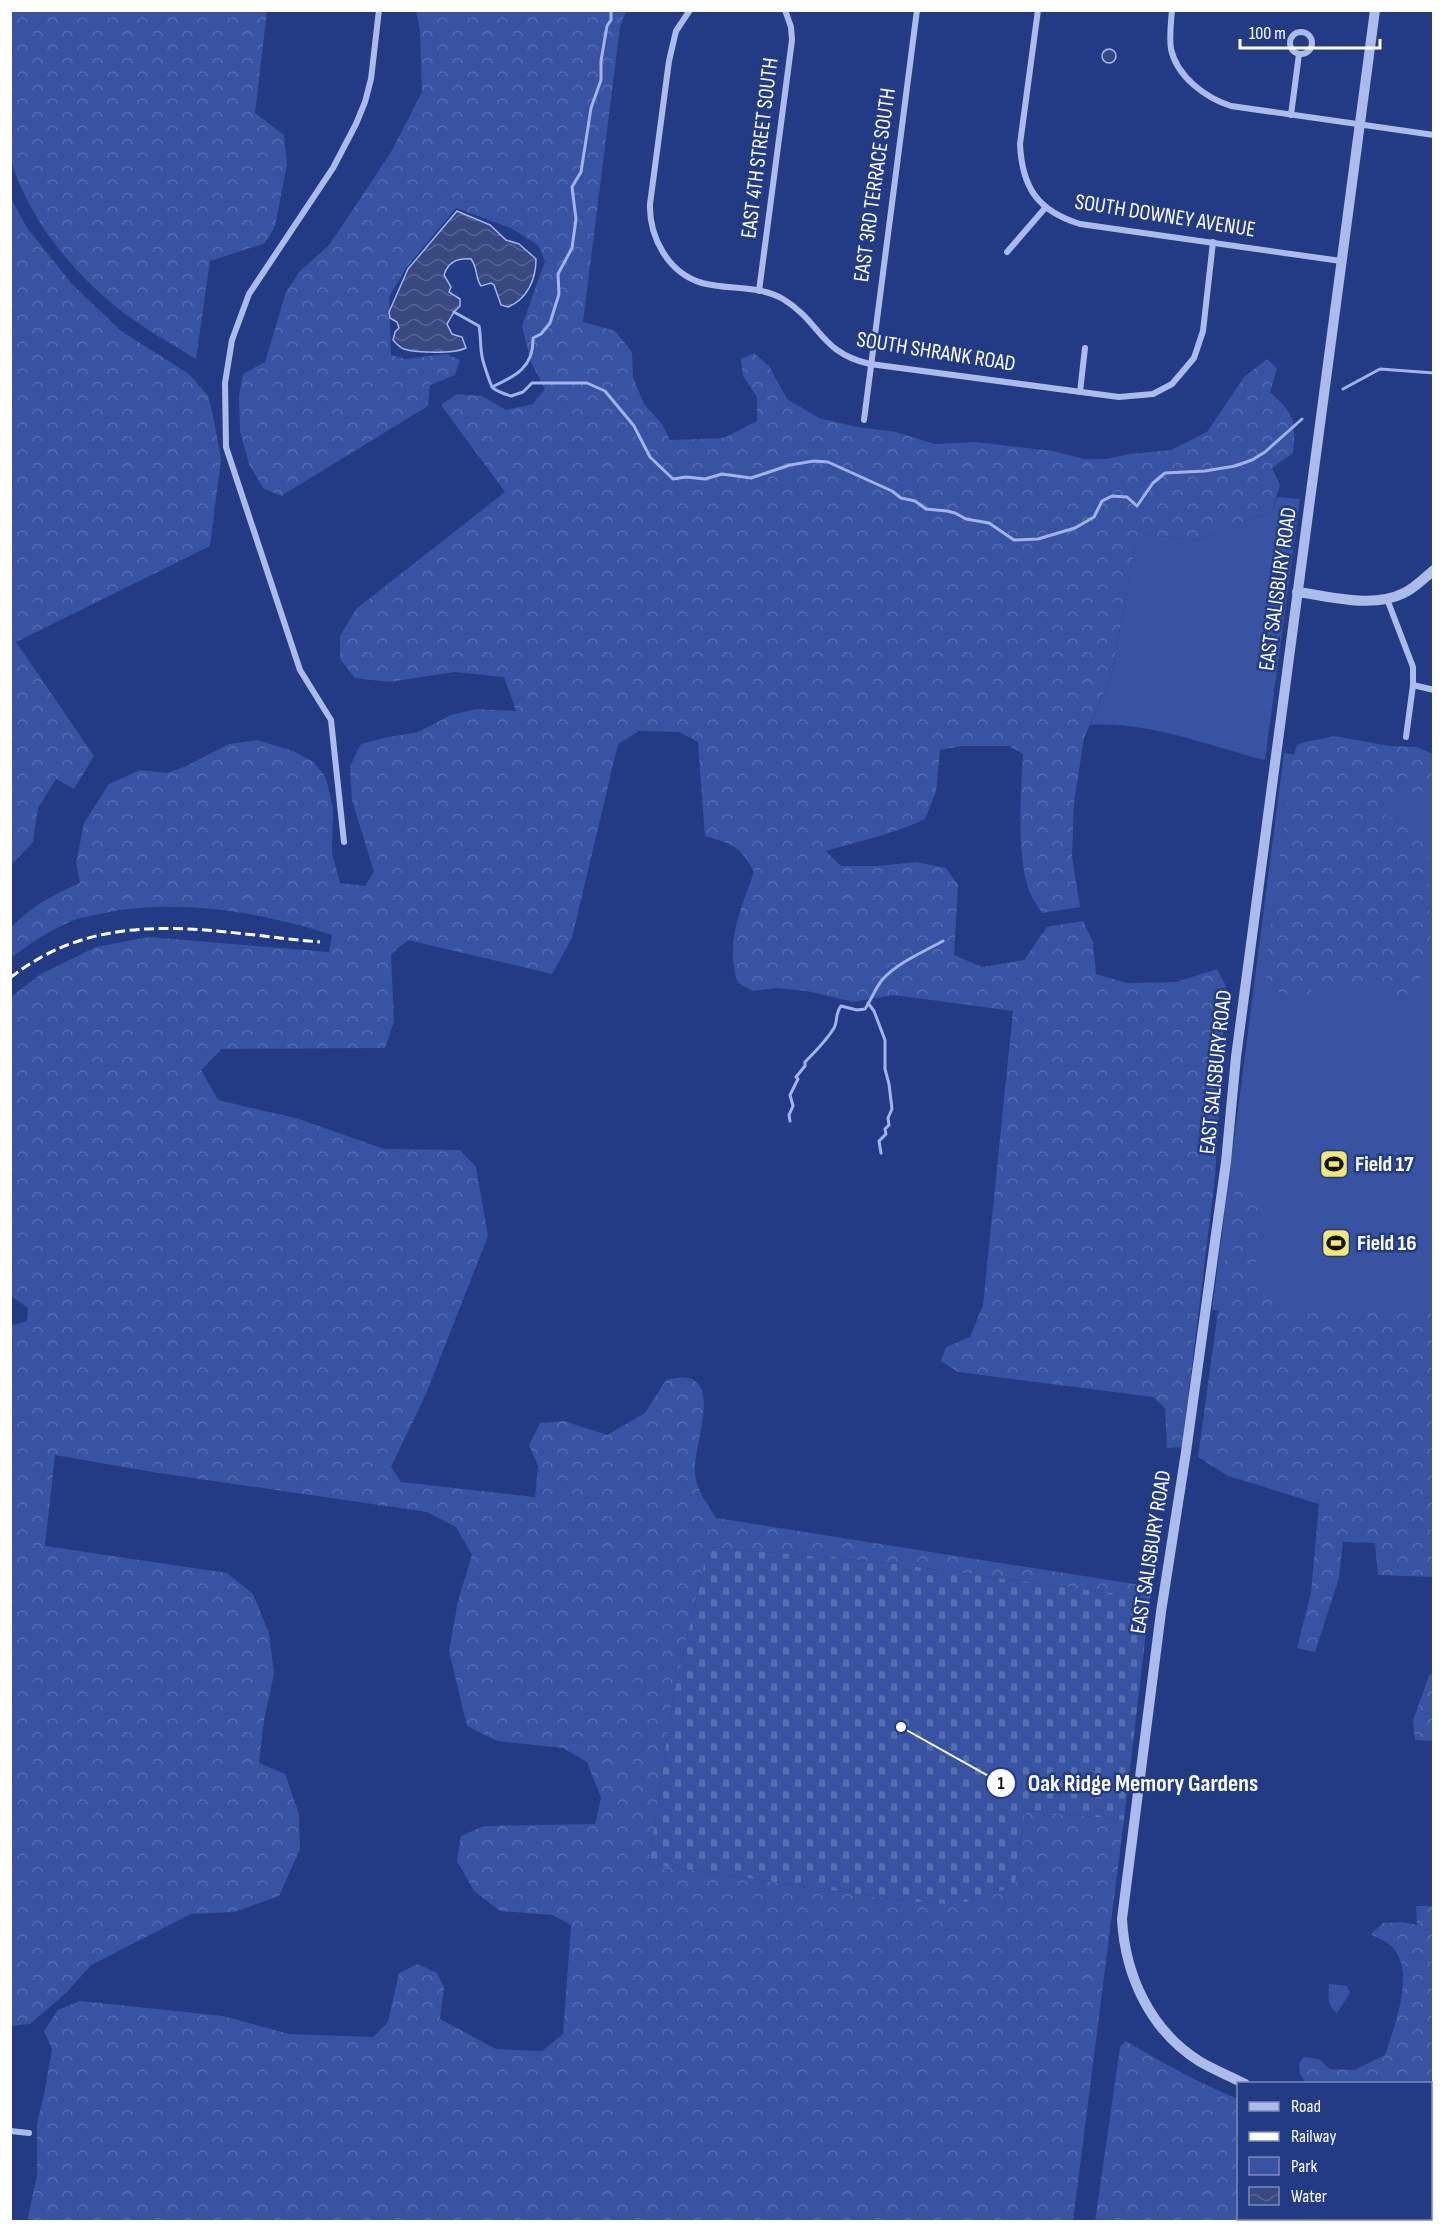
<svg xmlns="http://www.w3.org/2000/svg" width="1444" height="2232" viewBox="0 0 1444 2232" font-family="'Sofia Sans Condensed',sans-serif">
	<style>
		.green { fill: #3753a1 }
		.forest { fill: url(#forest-crowns) }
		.cemetery { fill: url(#cemetery-stones) }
		.water { fill: url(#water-waves); stroke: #a1b4e9; stroke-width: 1.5 }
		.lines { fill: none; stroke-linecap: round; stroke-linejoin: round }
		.stream { stroke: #a1b4e9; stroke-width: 3 }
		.minor { stroke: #acbce8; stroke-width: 6 }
		.tertiary { stroke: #acbce8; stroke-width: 10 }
		.rail { stroke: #fff; stroke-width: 3; stroke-dasharray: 10 4.5; stroke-linecap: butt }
		.labels { text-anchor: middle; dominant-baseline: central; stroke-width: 5; stroke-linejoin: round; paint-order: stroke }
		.street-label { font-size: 22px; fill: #fff; stroke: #233b85 }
		.poi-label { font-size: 22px; font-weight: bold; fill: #fff; stroke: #233b85; text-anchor: start }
		.leader { fill: none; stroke: #fff; stroke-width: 2 }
		.callout-dot { fill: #fff; stroke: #233b85; stroke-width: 2 }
		.mark-label { font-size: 18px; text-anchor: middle; font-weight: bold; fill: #111 }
		.callout-label { font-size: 24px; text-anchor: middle; font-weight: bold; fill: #fff; stroke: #233b85; stroke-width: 5; stroke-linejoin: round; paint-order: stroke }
	</style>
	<defs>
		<pattern id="forest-crowns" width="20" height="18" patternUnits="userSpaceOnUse" patternTransform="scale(1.5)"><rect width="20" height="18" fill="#3753a1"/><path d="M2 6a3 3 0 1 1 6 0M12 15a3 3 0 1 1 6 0" fill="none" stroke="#556daf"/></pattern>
		<pattern id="cemetery-stones" width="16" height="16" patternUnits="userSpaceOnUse" patternTransform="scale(1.5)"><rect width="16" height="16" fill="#3753a1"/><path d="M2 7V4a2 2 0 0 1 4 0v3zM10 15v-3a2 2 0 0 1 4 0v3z" fill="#556daf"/></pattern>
		<pattern id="water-waves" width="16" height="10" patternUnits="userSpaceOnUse" patternTransform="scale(1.5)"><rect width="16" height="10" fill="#384980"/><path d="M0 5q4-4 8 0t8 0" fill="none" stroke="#566493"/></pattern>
	</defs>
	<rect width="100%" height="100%" fill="#233b85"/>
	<g class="green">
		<path d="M1277 497 1300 499 1265 760C1208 746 1149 721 1090 725L1111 676 1135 548 1148 535 1197 540 1272 511Z"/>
		<polygon points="1284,753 1433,773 1433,1335 1212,1310"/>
		<path d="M1329 1984 1347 1986 1350 1993 1337 2013C1327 2006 1328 1996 1329 1984Z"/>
	</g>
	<g class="forest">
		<path d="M10 11H267L255 113 284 135 287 164 275 226 265 243 210 261 196 359C169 342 139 326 115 306 69 268 29 218 11 161Z"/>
		<path d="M416 11H626L620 27 583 322 615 331 632 352 633 377 644 404 662 424 670 440 724 438 757 421V397L743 376 741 359 754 353 769 366 787 399 819 418 857 427 896 432 935 444 975 442 1053 451 1084 459H1107L1130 454 1171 450 1207 432 1244 377 1267 359 1277 368 1270 392C1295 415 1296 420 1293 453L1272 468 1280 485 1272 511 1197 540 1148 535 1135 548 1111 676 1084 738 1074 803 1072 856 1080 907 1042 913C1038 907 1033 900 1030 893 1016 859 1021 792 1023 754L1009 746H961L940 750 936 792 925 819C894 834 859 841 826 851L841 866H878L916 862 946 868 958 885 954 955 982 967 1024 960 1047 927 1083 921 1093 942 1096 974 1127 983 1176 982 1217 969 1226 986 1215 1178 1182 1447 1167 1448 1165 1408 1153 1397 958 1372 941 1361 946 1347 970 1337 983 1305 1013 1011 894 995 853 1002 807 991 777 988 753 991 738 983C724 944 741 909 754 872 741 847 733 844 705 836L698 742 679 732 639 731 618 744 572 938 552 974 408 940 391 954 394 1022 385 1048 222 1049 201 1070 218 1100 299 1119 384 1149 460 1150 476 1167 488 1236 426 1394 391 1467 401 1482 535 1497 538 1466 529 1445 540 1423 564 1421 607 1435 645 1413 666 1380C730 1362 693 1443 695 1472 695 1488 708 1505 716 1518L1153 1587 1150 1598 880 1562 708 1547 672 1702 649 1864 907 1901 945 1904 1015 1884 1025 1810 1124 1820 1073 2221H27L37 2175V2124L44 2094 52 2049 44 2031 58 2010 80 2001 223 2016 289 2034 373 2037 388 2022 399 1973 418 1964 437 1973 444 1987 440 2019 496 2049 542 2051 563 2034 571 1925 553 1915 500 1911 474 1891 457 1861 461 1836 484 1826 595 1824 601 1798 587 1762 563 1748 497 1741 467 1726 449 1651 458 1601 472 1555 456 1527 427 1512 152 1472 55 1455 45 1546 227 1573 253 1594 269 1633 274 1674 264 1720 259 1763 285 1774 299 1814 300 1849 279 1896 234 1912 191 1914 91 1965 67 1992 30 2024 11 2026 10 1326 27 1321 28 1308 11 1296V997L41 974 96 947 149 937 329 952 332 935C262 912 173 897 100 914 92 916 82 917 74 920 50 930 30 943 11 958V928C30 907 54 894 80 883L76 863 84 823 109 784 140 770 167 773 184 767 229 744 257 740 293 751 314 762 326 778 333 808 332 853 340 883 365 886 374 872 352 800 350 766 361 744 384 738 418 732 451 715 476 709 516 711 504 677 455 672 389 682 355 678 340 659V636L356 609 505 492 441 405 457 394 482 396 506 410 533 404 545 389 531 362 522 326 545 261 538 245 511 228 456 208 406 268 389 297 391 355 405 359 447 354 460 360 455 375 430 385 428 406 281 496 263 488 249 464 240 431 239 396 243 374 265 362 286 292 300 271 328 246 340 229 391 152 422 92 420 30Z"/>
		<polygon points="10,196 27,228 72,284 121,331 189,374 208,396 213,415 221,459 210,546 16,642 94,756 74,789 56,779 38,808 33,842 11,865"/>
		<path d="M1335 736 1389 746 1417 747 1433 754V786L1398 801 1385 816 1413 822 1428 836 1430 937 1422 973 1410 1004C1371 985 1355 977 1312 988L1308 1003 1282 995 1266 978 1267 957 1292 762 1297 745 1305 742Z"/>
		<polygon points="1235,1187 1246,1190 1258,1204 1264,1230 1254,1271 1258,1295 1282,1305 1359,1306 1420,1311 1433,1314 1433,1577 1378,1575 1375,1543 1343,1542 1339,1578 1315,1652 1297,1648 1311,1593 1319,1504 1228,1476 1198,1457"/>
		<polygon points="1433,1673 1433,1741 1415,1740 1413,1721 1429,1675"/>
		<path d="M1416 1906H1433L1434 2156 1431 2159 1430 2084 1306 2083 1300 2074 1299 2064 1304 2057 1319 2059 1330 2069 1354 2070 1385 2055C1394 2027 1417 1969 1391 1946 1386 1941 1377 1938 1371 1934L1383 1923 1403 1922 1417 1925Z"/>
		<path d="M1126 2041C1162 2063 1199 2083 1238 2099V2218L1370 2219 1367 2222 1095 2221 1120 2047Z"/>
	</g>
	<polygon class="cemetery" points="708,1547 880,1562 1150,1598 1124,1820 1025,1810 1015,1884 982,1900 945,1904 907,1901 649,1864 672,1702"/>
	<g class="water">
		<circle cx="1109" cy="56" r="7"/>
		<path d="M457 211 490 225 506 240 519 244 536 259C536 280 527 299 508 307L501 305 494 285 491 283 481 286C475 278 478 268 471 259 457 258 448 262 444 275L451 287 449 292 460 299V306L454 312 447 324 452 334 462 337 466 348C454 354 417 353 404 349 399 347 397 344 393 340L395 332 399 328 397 322 390 318 389 312 408 269Z"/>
	</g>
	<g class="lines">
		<g class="stream">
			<path d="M454 312 479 326C481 336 480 346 482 356 482 359 491 387 493 388 498 392 505 394 511 396L523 392 532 383H587L605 391 634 426 650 457 673 479 686 477 705 479 722 474 751 478 790 465 814 461 828 462 892 491 901 498 915 501 926 509 947 511 955 513 966 519 989 523 1014 540 1038 539 1075 528 1094 517 1102 501 1112 496 1127 497 1137 506 1153 483 1165 473 1205 471 1235 466 1252 460 1265 452 1302 419"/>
			<path d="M492 387C516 376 534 367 533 338L541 334 550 323 559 294 558 274 572 248 576 219 572 187 581 172 591 108 601 80V61L607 26 611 20V10"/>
			<polyline points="1343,389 1380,369 1434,373"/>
			<polyline points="868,1003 874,1011 885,1040 885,1069 889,1084 892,1109 888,1118 889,1125 885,1129 886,1134 879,1141 881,1153"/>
			<path d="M790 1121 789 1115 793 1106 790 1095 798 1079 796 1077 805 1066V1062C815 1052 826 1041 834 1028 838 1021 835 1013 841 1006L857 1010 865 1009C871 1000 875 989 882 980 897 963 923 952 943 941"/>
		</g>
		<g class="minor">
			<path d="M690 10 676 31 669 61 650 204C649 237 668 273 702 283 728 290 760 285 783 299 821 322 820 353 870 364L1119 397 1153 394 1172 384 1194 358 1203 331 1213 242"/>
			<path d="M1038 10 1020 144C1022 188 1038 211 1080 224L1341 261"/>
			<path d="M1172 10C1171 23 1169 36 1171 49 1177 77 1206 98 1231 106L1434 135"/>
			<circle cx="1301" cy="43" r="11"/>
			<polyline points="1291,115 1299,54"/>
			<polyline points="1007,252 1046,207"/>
			<polyline points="759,291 792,40 791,27 785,10"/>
			<polyline points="1080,392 1085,348"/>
			<polyline points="864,420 917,10"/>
			<polyline points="1387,599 1413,667 1413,685 1406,737"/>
			<polyline points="1413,685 1434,690"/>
			<polyline points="344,842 331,720 300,670 226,447 225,383 232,340 249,294 333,168 356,124 365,102 371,79 379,10"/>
			<polyline points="10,2131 29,2133"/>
			<polyline points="1430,2178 1434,2176"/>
			<polyline points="1384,2222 1386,2218"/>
		</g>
		<g class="tertiary">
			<path d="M1297 592C1330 596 1372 609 1404 593 1415 588 1424 578 1434 570"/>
			<path d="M1245 2084C1230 2076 1214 2070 1199 2061 1150 2030 1125 1975 1122 1919L1161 1612 1186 1452 1226 1162 1236 1057 1375 10"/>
			<polyline points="1406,2218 1409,2222"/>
		</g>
		<path class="rail" d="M10 978C105 903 212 933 320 942"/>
	</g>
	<defs>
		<g id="stadium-square" transform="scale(1.5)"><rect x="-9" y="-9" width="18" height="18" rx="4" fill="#f3e76f" stroke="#233b85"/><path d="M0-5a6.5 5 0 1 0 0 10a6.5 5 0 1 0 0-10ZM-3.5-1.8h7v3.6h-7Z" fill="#111"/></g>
	</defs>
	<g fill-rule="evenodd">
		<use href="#stadium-square" x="1334" y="1164"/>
		<use href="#stadium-square" x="1336" y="1243"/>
	</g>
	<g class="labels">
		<g class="street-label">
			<text transform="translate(760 148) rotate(-83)">EAST 4TH STREET SOUTH</text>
			<text transform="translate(875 185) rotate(-82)">EAST 3RD TERRACE SOUTH</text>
			<text transform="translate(1165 216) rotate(9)">SOUTH DOWNEY AVENUE</text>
			<text transform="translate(936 352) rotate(9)">SOUTH SHRANK ROAD</text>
			<text transform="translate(1278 589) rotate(-82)">EAST SALISBURY ROAD</text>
			<text transform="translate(1216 1072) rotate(-84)">EAST SALISBURY ROAD</text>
			<text transform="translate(1151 1552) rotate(-81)">EAST SALISBURY ROAD</text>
		</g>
		<g class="poi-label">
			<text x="1355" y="1164">Field 17</text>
			<text x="1357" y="1243">Field 16</text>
		</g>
	</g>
	<path class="leader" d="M901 1727L1001 1783"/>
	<g class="callout-dot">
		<circle cx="901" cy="1727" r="6"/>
		<circle cx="1001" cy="1783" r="15"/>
	</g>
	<g class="mark-label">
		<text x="1001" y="1789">1</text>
	</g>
	<g class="callout-label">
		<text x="1143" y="1791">Oak Ridge Memory Gardens</text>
	</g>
	<rect width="1444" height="2232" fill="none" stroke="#ffffff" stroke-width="24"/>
	<rect x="1237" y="2082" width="195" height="138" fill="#233b85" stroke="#7b89b6" stroke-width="1.5"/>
	<rect x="1249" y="2102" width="30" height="9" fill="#acbce8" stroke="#7b89b6" stroke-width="1.5"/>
	<text x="1291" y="2112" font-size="18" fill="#ffffff">Road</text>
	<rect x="1249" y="2132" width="30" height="9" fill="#ffffff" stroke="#7b89b6" stroke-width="1.5"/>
	<text x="1291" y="2142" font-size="18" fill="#ffffff">Railway</text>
	<rect x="1249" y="2157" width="30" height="18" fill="#3753a1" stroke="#7b89b6" stroke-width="1.5"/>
	<text x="1291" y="2172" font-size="18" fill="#ffffff">Park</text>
	<rect x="1249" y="2187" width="30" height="18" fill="url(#water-waves)" stroke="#7b89b6" stroke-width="1.5"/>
	<text x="1291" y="2202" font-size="18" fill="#ffffff">Water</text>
	<path d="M1240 39v9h140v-9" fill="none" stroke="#ffffff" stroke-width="3"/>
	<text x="1249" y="39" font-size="18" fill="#ffffff" stroke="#233b85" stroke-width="4.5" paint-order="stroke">100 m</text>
</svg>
